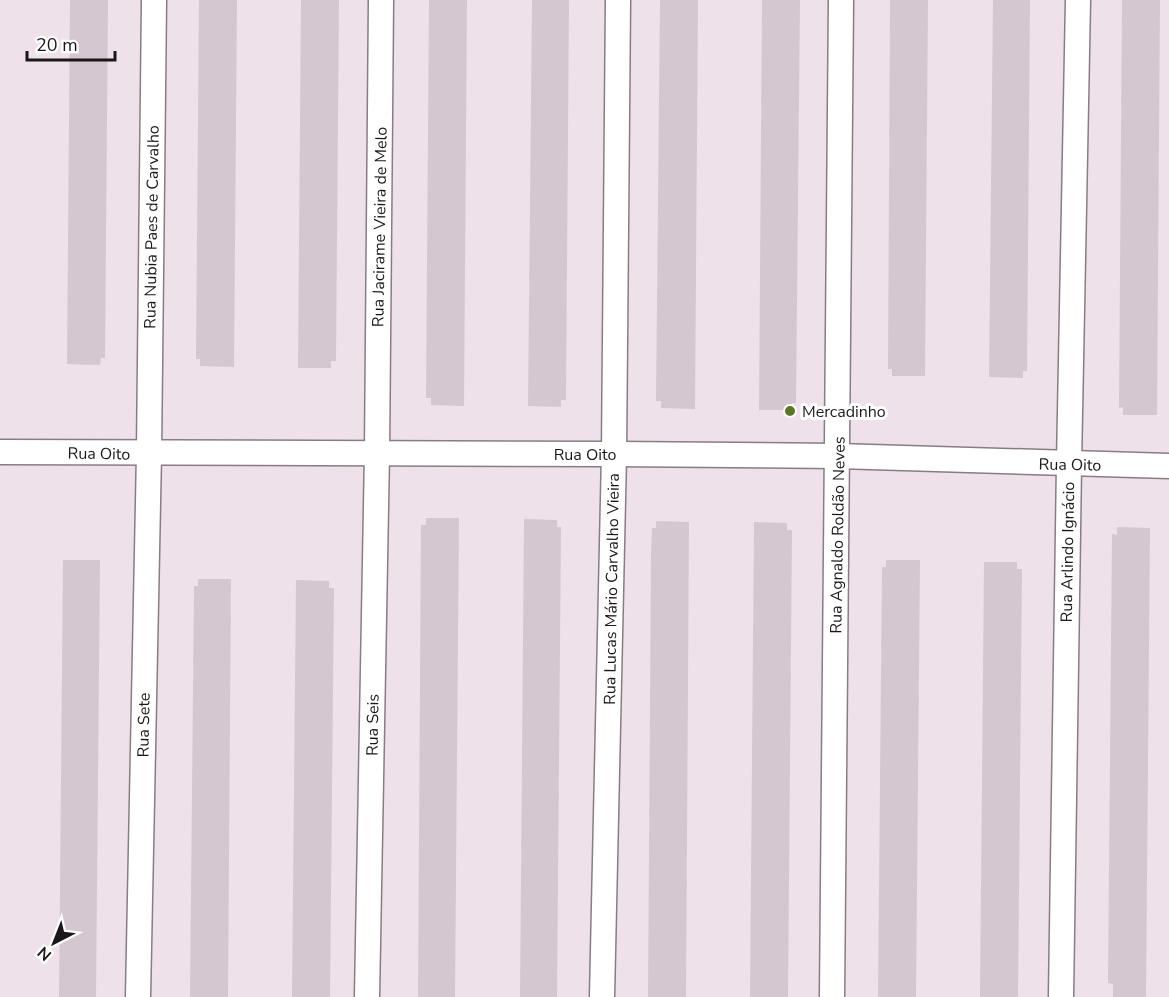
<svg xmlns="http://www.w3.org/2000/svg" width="1169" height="997" font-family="'Nunito Sans',sans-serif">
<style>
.building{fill:#d4c7cf}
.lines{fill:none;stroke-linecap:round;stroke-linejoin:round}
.street-casing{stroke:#887d84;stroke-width:27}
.street{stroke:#fff;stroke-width:24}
.poi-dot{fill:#5d7527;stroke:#fff;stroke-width:2}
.labels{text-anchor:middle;stroke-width:6;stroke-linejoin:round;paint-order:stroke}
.street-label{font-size:16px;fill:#1b1719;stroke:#fff}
.poi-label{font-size:16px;fill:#1b1719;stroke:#fff;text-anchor:start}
</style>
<rect width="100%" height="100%" fill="#eee1e9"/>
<g class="building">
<path d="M70,0H108L105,358H101L100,365L67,364Z"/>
<path d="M199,0H237L234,367L200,366V359H196Z"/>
<path d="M301,0H339L336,361H331V368H298Z"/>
<path d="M429,0H467L464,406L431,405V398H426Z"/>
<path d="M532,0H569L566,400H561V407L528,406Z"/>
<path d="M660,0H698L695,409L661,408V401H656Z"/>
<path d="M762,0H800L796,403H792V410H759Z"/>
<path d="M890,0H928L925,376H892V369H888Z"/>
<path d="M993,0H1030L1027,371H1023V378L989,377Z"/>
<path d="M1122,0H1160L1157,415H1123V407L1119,408Z"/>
<path d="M426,518H459L455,997H418L421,525H426Z"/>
<path d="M524,519L557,520V527H561L557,997H520Z"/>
<path d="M656,521L689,522L686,997H648L651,555L652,528H656Z"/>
<path d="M754,522L787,523V530H792L788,997H750Z"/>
<path d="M1117,527L1150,528L1146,997H1113V984L1108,983L1112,534L1117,535Z"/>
<path d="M63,560H100L96,997H59Z"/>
<path d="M886,560H920L916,997H878L882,567H886Z"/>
<path d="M984,562H1017V569H1022L1018,997H980Z"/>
<path d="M198,579H231L228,997H190L194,586H198Z"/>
<path d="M296,580L329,581V588H334L330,997H292Z"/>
</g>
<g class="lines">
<defs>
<g id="street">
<path d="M0,452L614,454L838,456L1169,466"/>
<path d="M138,997L149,453L154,0"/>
<path d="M367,997L377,453L381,0"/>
<path d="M602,997L614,454L618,0"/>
<path d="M832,997L841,0"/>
<path d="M1061,997L1069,464L1078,0"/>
</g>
</defs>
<use href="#street" class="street-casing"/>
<use href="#street" class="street"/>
</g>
<circle class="poi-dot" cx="790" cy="411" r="6"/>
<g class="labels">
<g class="street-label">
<text transform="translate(151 227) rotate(-89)" y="6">Rua Nubia Paes de Carvalho</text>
<text transform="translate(379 227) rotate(-89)" y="6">Rua Jacirame Vieira de Melo</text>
<text transform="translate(99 453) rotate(1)" y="6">Rua Oito</text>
<text x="585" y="460">Rua Oito</text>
<text transform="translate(1070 464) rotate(1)" y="6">Rua Oito</text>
<text transform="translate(837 535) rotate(-89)" y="6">Rua Agnaldo Roldão Neves</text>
<text transform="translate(1067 552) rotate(-89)" y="6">Rua Arlindo Ignácio</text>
<text transform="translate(611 589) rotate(-89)" y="6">Rua Lucas Mário Carvalho Vieira</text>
<text transform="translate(143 725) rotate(-89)" y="6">Rua Sete</text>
<text transform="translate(372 725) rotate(-89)" y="6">Rua Seis</text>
</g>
<g class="poi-label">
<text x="802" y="417">Mercadinho</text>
</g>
</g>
<g transform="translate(54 943) rotate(222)" stroke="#ffffff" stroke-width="4.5" paint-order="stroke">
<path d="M0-4.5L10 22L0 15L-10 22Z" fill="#1b1719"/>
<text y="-9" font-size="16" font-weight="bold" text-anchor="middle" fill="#1b1719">N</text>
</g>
<path d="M27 51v9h88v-9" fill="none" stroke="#1b1719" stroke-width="3"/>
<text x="36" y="51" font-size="18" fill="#1b1719" stroke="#ffffff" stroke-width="4.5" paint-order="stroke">20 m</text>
</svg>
